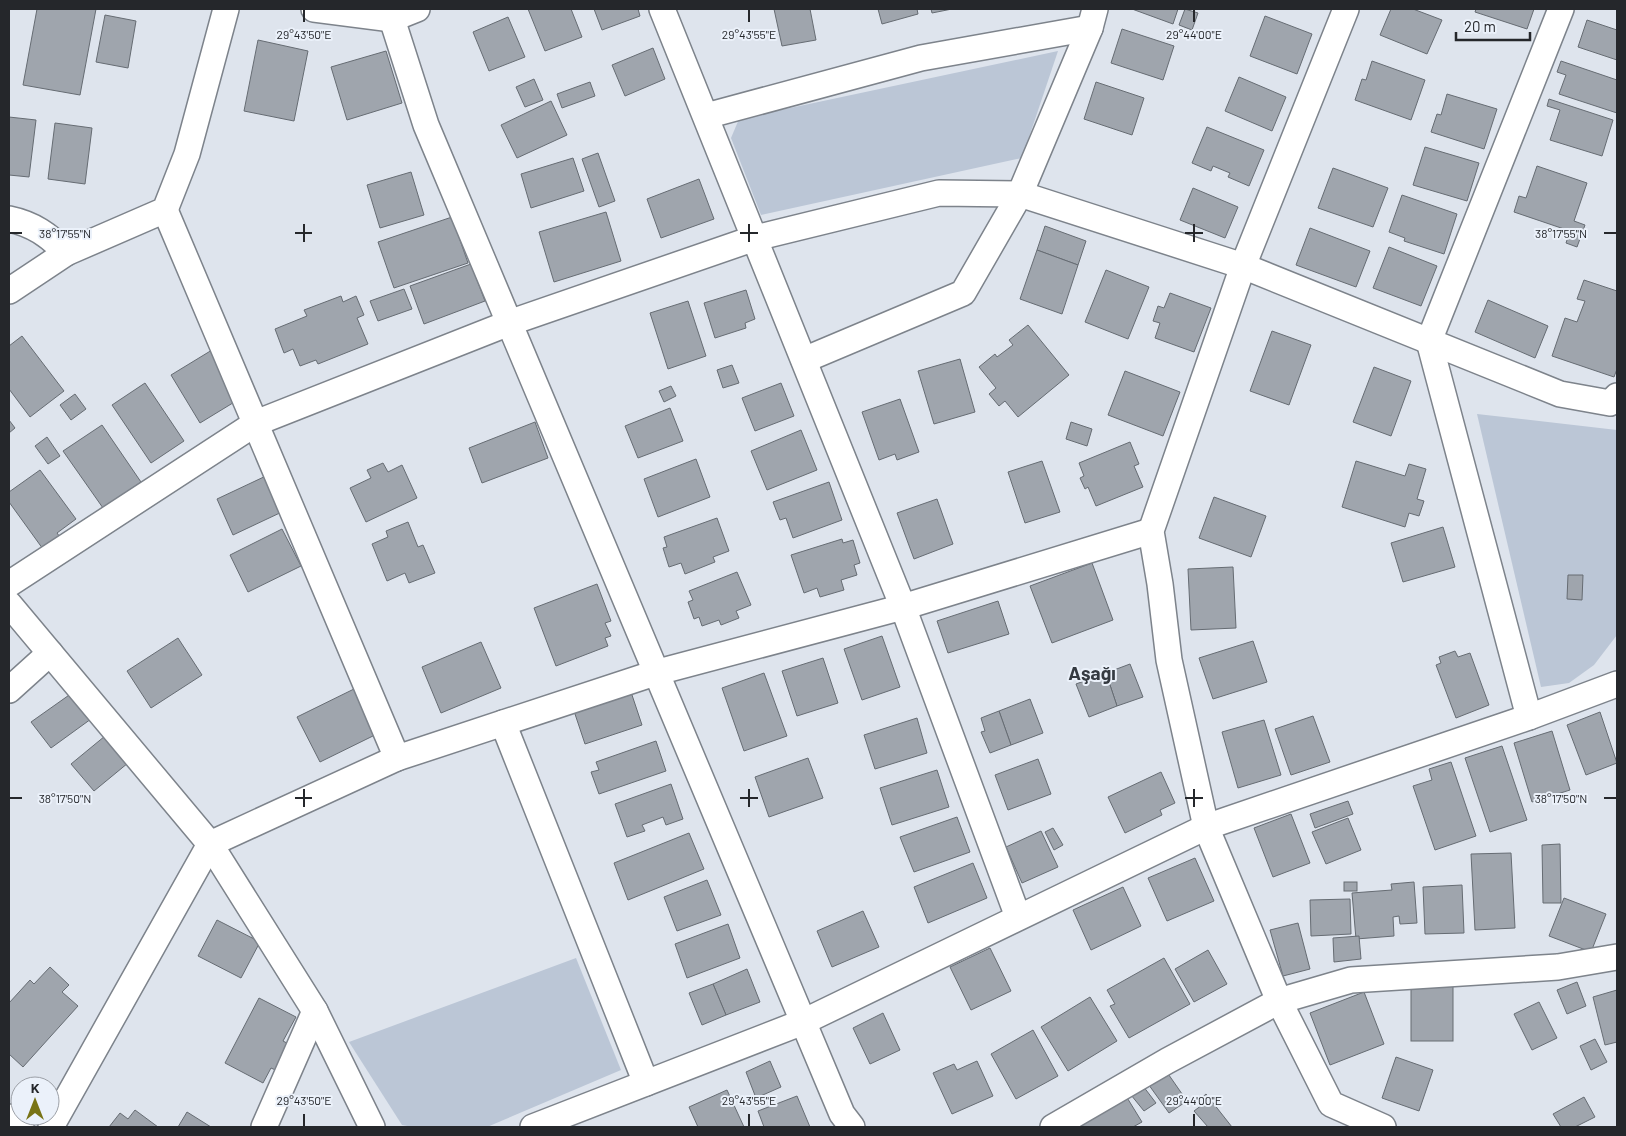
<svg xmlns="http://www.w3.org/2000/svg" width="1626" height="1136" font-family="Barlow,sans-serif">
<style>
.green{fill:#bbc6d6}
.building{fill:#9fa5ad;stroke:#666c73}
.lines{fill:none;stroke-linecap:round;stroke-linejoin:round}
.minor-casing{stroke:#7d838b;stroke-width:28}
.minor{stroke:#fff;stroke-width:25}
.ticks{fill:none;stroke:#25272b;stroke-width:2}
.labels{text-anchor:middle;stroke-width:4;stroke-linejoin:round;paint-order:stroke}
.district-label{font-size:19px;font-weight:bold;fill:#353a41;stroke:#ebf1fa}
.ticks-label{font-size:12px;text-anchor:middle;fill:#25272b;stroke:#ebf1fa;stroke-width:4;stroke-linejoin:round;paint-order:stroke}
</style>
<rect width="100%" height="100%" fill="#dee4ed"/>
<g class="green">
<path d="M1058,51L1022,158L761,215L731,138L739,119Z"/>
<path d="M1477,414L1617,430V635L1594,665L1569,683L1541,687Z"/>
<path d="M576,958L621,1070L487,1127H413L402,1125L349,1042Z"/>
</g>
<g class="building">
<path d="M37,9H96L80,95L23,85Z"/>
<path d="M528,9H571L582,37L545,51Z"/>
<path d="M594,9H638L640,16L602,30Z"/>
<path d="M774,9H810L816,40L782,46Z"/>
<path d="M878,9H917L918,14L882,24Z"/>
<path d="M931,9H952L932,13Z"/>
<path d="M1132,9H1178L1173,24Z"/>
<path d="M1185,9L1198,13L1192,30L1179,25Z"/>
<path d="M1391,9H1413L1442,20L1427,54L1380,35Z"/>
<path d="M1476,9H1534L1527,29L1475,12Z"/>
<path d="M105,15L136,21L128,68L96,62Z"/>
<path d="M1265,16L1312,34L1297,74L1250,56Z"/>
<path d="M508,17L525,57L489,71L473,32Z"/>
<path d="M1587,20L1617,30V60L1578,47Z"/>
<path d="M1122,29L1174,46L1163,80L1111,63Z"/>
<path d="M258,40L308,51L294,121L244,111Z"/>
<path d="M653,48L665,79L625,96L612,65Z"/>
<path d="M386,51L402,103L347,120L331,67Z"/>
<path d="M1372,61L1425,80L1411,120L1355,100L1362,79L1366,80Z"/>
<path d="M1561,61L1617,80V113L1559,94L1566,75L1557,72Z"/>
<path d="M1239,77L1286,97L1272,131L1225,111Z"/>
<path d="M534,79L543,100L525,107L516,87Z"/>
<path d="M590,82L595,96L562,108L557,94Z"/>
<path d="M1096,82L1144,98L1132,135L1084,119Z"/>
<path d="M1447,94L1497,109L1484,149L1431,132L1437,114L1441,115Z"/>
<path d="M1549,99L1613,120L1602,156L1550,140L1560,110L1547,106Z"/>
<path d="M551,101L567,135L517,158L501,125Z"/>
<path d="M9,117L36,120L29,177L9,175Z"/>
<path d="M55,123L92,128L85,184L48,179Z"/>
<path d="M1207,127L1264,150L1249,186L1228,177L1230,173L1213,166L1211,171L1192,163Z"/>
<path d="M1425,147L1479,163L1467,201L1413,185Z"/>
<path d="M598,153L615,201L599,207L582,159Z"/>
<path d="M573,158L584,191L531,208L521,174Z"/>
<path d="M1537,166L1587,183L1574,221L1585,225L1577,247L1566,243L1570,231L1514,212L1519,196L1526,198Z"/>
<path d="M1333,168L1388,188L1373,227L1318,208Z"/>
<path d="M411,172L424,215L380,228L367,185Z"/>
<path d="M699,179L714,219L661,238L647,199Z"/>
<path d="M1193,188L1238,207L1225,238L1180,220Z"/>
<path d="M1402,195L1457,214L1444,254L1404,241L1405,238L1389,232Z"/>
<path d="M606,212L621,261L554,282L539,232Z"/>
<path d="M452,217L468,263L394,288L378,242Z"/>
<path d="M1045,226L1086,241L1078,265L1037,250Z"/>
<path d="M1310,228L1370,251L1356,287L1296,265Z"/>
<path d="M1389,247L1437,266L1421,306L1373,288Z"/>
<path d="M1037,250L1078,265L1062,314L1020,299Z"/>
<path d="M471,264L485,301L424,324L410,286Z"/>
<path d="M1106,270L1149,287L1128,339L1085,322Z"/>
<path d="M1584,280L1617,291V369L1614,377L1552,356L1565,318L1577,322L1585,301L1577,299Z"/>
<path d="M404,289L412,309L378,321L370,301Z"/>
<path d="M746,290L755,319L745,323L746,328L715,338L704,303Z"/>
<path d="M1170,293L1211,308L1194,352L1155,338L1160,323L1153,321L1158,306L1164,308Z"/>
<path d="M341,296L343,302L356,296L364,315L357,318L368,344L318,364L316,360L300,366L293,349L284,353L275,329L307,316L304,310Z"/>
<path d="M1488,300L1548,326L1535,358L1475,332Z"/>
<path d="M688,301L706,356L668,369L650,313Z"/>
<path d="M1028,325L1069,375L1018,417L1005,401L999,406L989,394L996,388L979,367L995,354L997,357L1013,345L1009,340Z"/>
<path d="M1272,331L1311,345L1289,405L1250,391Z"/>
<path d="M22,336L64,391L30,417L9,389V346Z"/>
<path d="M212,350L241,398L200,423L171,375Z"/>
<path d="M960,359L975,412L934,424L918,371Z"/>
<path d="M732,365L739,383L723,388L717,370Z"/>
<path d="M1374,367L1411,381L1391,436L1353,422Z"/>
<path d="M1125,371L1180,392L1163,436L1108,415Z"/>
<path d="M145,383L184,441L151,463L112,405Z"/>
<path d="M781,383L794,416L755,431L742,398Z"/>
<path d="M671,386L676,396L664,402L659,391Z"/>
<path d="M75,394L86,409L71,420L60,405Z"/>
<path d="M900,399L919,452L897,460L895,454L879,460L862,412Z"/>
<path d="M670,408L683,441L638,458L625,426Z"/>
<path d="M9,420L15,428L9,433Z"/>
<path d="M535,422L548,458L482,483L469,448Z"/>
<path d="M1071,422L1092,429L1087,446L1066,439Z"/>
<path d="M102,425L141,482L103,508L63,451Z"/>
<path d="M801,430L817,470L767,490L751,451Z"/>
<path d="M47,437L60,456L48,464L35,446Z"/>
<path d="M1130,442L1139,464L1134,466L1143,487L1096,506L1088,487L1085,489L1080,478L1084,476L1079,463Z"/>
<path d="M696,459L710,497L658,517L644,479Z"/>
<path d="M1042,461L1060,512L1025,523L1008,472Z"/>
<path d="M1356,461L1405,476L1409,464L1426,469L1417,499L1424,501L1419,516L1409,513L1405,527L1342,507Z"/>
<path d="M383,463L388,472L402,465L417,498L366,522L350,488L371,478L367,470Z"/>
<path d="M40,470L76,519L57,533L65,544L48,556L9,502V492Z"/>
<path d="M268,475L284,511L233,535L217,499Z"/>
<path d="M829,482L842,520L793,538L786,518L780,520L773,502Z"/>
<path d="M1214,497L1266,516L1251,557L1199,538Z"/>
<path d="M937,499L953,544L914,559L897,513Z"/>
<path d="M717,518L729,551L713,557L715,562L685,574L681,563L669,567L663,548L667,547L664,537Z"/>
<path d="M408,522L418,547L423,545L435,573L409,583L405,573L387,581L372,544L388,537L386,531Z"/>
<path d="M1443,527L1455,567L1403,582L1391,543Z"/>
<path d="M282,529L301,566L248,592L230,555Z"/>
<path d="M842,539L843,543L853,540L860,563L854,565L857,575L841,580L844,590L820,597L817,588L804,593L791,555Z"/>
<path d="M1092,563L1113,620L1052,643L1030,586Z"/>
<path d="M1233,567L1236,628L1191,630L1188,569Z"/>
<path d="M737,572L751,605L736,611L739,618L721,625L719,620L702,626L699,617L694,619L688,602L693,600L689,591Z"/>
<path d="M1568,575H1583L1582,600L1567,599Z"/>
<path d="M597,584L611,621L605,623L611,636L605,638L608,646L556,666L534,608Z"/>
<path d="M998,601L1009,634L948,653L937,621Z"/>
<path d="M882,636L900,687L862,700L844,649Z"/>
<path d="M178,638L202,675L151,708L127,671Z"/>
<path d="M1253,641L1267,682L1213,699L1199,658Z"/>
<path d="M481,642L501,688L441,713L422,667Z"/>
<path d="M1455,651L1458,657L1470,653L1489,705L1456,718L1436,665L1441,663L1439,657Z"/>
<path d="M823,658L838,703L797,716L782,671Z"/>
<path d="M1130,664L1143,697L1117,706L1106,673Z"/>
<path d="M764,673L787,736L744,751L722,688Z"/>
<path d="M1106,673L1117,706L1089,717L1076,684Z"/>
<path d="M356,688L379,733L320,762L297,717Z"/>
<path d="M631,692L642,725L585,744L574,711Z"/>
<path d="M72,693L91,719L51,748L31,722Z"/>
<path d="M1030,699L1043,733L1011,745L999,711Z"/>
<path d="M999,711L1011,745L990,753L981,732L985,731L981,718Z"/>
<path d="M1600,712L1617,763L1586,775L1567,725Z"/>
<path d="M1313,716L1330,762L1291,775L1275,729Z"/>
<path d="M917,718L927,753L875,769L864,735Z"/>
<path d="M1264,720L1281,775L1238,788L1222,732Z"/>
<path d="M1552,731L1570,790L1532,802L1514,743Z"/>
<path d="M105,736L128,763L94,791L71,764Z"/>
<path d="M656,741L666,771L599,794L591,772L599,770L596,762Z"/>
<path d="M1502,746L1527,820L1490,832L1465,758Z"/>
<path d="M808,758L823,798L769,817L755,777Z"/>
<path d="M1038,759L1051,794L1008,810L995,775Z"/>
<path d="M1451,762L1476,836L1435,850L1413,786L1432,780L1429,769Z"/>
<path d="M937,770L949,807L892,825L880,788Z"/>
<path d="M1161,772L1175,803L1160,810L1162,815L1125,833L1108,797Z"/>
<path d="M671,784L683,819L666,825L663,817L642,825L645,831L627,837L615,804Z"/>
<path d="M1348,801L1353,814L1315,828L1310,814Z"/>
<path d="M1291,814L1310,863L1273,877L1254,828Z"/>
<path d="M957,817L970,852L914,872L900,837Z"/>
<path d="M1348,818L1361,850L1326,864L1312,832Z"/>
<path d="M1053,828L1063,845L1054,850L1045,832Z"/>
<path d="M1041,831L1058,867L1022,883L1006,847Z"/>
<path d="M689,833L704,869L628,900L614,863Z"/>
<path d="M1560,844L1561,903H1543L1542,845Z"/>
<path d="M1511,853L1515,928L1475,930L1471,854Z"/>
<path d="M1195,858L1214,901L1167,921L1148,878Z"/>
<path d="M973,863L987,898L928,923L914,887Z"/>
<path d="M707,880L721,915L677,931L664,897Z"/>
<rect x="1344" y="882" width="13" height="9"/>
<path d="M1414,882L1417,923L1400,924L1399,916L1393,917L1394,936L1356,939L1352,893L1392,890L1391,884Z"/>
<path d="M1462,885L1464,933L1425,934L1423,887Z"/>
<path d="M1123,887L1141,926L1091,950L1073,910Z"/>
<path d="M1564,898L1606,914L1591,952L1549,936Z"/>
<path d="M1350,899L1351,934L1311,936L1310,900Z"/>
<path d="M863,911L879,947L832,967L817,931Z"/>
<path d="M217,920L260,942L241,978L198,956Z"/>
<path d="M1298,923L1310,969L1283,976L1270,930Z"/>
<path d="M728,924L740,958L687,978L675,944Z"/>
<path d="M1359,936L1361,959L1334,962L1333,938Z"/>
<path d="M990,948L1011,991L971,1010L950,967Z"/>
<path d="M1208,950L1227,984L1194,1002L1175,969Z"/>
<path d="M1164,958L1190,1004L1129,1038L1110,1006L1115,1004L1107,990Z"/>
<path d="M50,967L69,985L62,992L78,1006L23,1067L9,1054V1003L30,980L34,984Z"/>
<path d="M747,969L760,1002L726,1015L713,984Z"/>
<path d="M1577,982L1586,1006L1567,1014L1557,990Z"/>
<path d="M713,984L726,1015L702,1025L689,993Z"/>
<rect x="1411" y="986" width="42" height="55"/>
<path d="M1617,990V1042L1605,1045L1593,997Z"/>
<path d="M1364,992L1384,1044L1330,1065L1310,1013Z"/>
<path d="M1090,997L1117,1041L1068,1071L1041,1027Z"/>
<path d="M259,998L296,1017L283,1041L296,1048L282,1073L271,1068L263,1083L225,1063Z"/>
<path d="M1539,1002L1557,1038L1532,1050L1514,1014Z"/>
<path d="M883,1013L900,1050L870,1064L853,1028Z"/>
<path d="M1033,1030L1058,1076L1016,1099L991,1054Z"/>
<path d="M1595,1039L1607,1062L1591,1070L1580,1046Z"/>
<path d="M1396,1057L1433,1070L1419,1111L1382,1098Z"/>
<path d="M770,1061L781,1087L756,1098L746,1072Z"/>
<path d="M977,1061L993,1096L952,1114L933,1073L954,1064L957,1070Z"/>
<path d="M1164,1068L1187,1101L1169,1113L1146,1081Z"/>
<path d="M1143,1086L1156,1103L1144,1111L1131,1095Z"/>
<path d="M727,1090L744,1127H698L689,1107Z"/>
<path d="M1206,1094L1232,1127H1208L1194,1111L1202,1105L1199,1100Z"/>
<path d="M797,1096L810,1127H764L758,1111Z"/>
<path d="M1126,1096L1142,1122L1133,1127H1073Z"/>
<path d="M1584,1097L1595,1117L1575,1127H1561L1553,1114Z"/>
<path d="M135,1110L158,1127H109L120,1113L128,1119Z"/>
<path d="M187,1112L211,1127H178Z"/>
</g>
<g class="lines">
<defs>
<g id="minor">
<path d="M314,9L392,19L417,9"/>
<path d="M391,9L392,19L426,125L842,1114L852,1127"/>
<path d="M662,9L903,607L1018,917"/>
<path d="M1346,9L1243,266L1151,531L1160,584L1169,660L1206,827L1279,1001L1331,1104L1383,1127"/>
<path d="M706,116L921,58L1090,28"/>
<path d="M165,210L397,758"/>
<path d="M9,219C33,224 49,235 66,253"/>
<path d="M9,291L66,253L165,210L187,154L226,9"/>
<path d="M804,360L963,293L1020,194L1090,28L1095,9"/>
<path d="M9,584L256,423L509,323L755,238L939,193L1020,194L1243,266L1560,394L1610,403L1617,396"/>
<path d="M9,604L210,844L315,1011L372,1127"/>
<path d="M9,690L50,653"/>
<path d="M1529,717L1429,341L1561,9"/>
<path d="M503,723L646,1083"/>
<path d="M9,1117L21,1127"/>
<path d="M51,1127L210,844L397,758L658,672L903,607L1151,531"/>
<path d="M264,1127L315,1011"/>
<path d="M533,1127L803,1022L1206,827L1529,717L1617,684"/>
<path d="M1053,1127L1167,1061L1279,1001L1351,980L1558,967L1617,957"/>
</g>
</defs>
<use href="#minor" class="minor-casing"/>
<use href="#minor" class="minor"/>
</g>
<path class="ticks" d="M304,10V22M749,10V22M1194,10V22M304,224V242M749,224V242M1194,224V242M10,233H22M295,233H312M740,233H758M1185,233H1203M1604,233H1616M304,789V807M749,789V807M1194,789V807M10,798H22M295,798H312M740,798H758M1185,798H1203M1604,798H1616M304,1114V1126M749,1114V1126M1194,1114V1126"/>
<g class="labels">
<g class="district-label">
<text x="1092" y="680">Aşağı</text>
</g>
</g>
<g class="ticks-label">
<text x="304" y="39">29°43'50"E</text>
<text x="749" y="39">29°43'55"E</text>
<text x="1194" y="39">29°44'00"E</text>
<text x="65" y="238">38°17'55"N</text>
<text x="1561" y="238">38°17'55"N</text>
<text x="65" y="803">38°17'50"N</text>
<text x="1561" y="803">38°17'50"N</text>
<text x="304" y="1105">29°43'50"E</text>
<text x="749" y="1105">29°43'55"E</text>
<text x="1194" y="1105">29°44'00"E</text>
</g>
<rect width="1626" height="1136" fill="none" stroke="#25272b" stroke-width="20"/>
<g transform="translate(35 1101)"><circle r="24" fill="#ebf1fa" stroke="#9ca0a7"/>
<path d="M0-4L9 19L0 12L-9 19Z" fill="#787315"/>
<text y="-8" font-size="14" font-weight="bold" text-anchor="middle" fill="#25272b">K</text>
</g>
<path d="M1456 32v8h74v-8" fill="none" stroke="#25272b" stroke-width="2.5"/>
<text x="1464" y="32" font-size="15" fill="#25272b" stroke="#ebf1fa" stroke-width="4" paint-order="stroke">20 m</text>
</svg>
